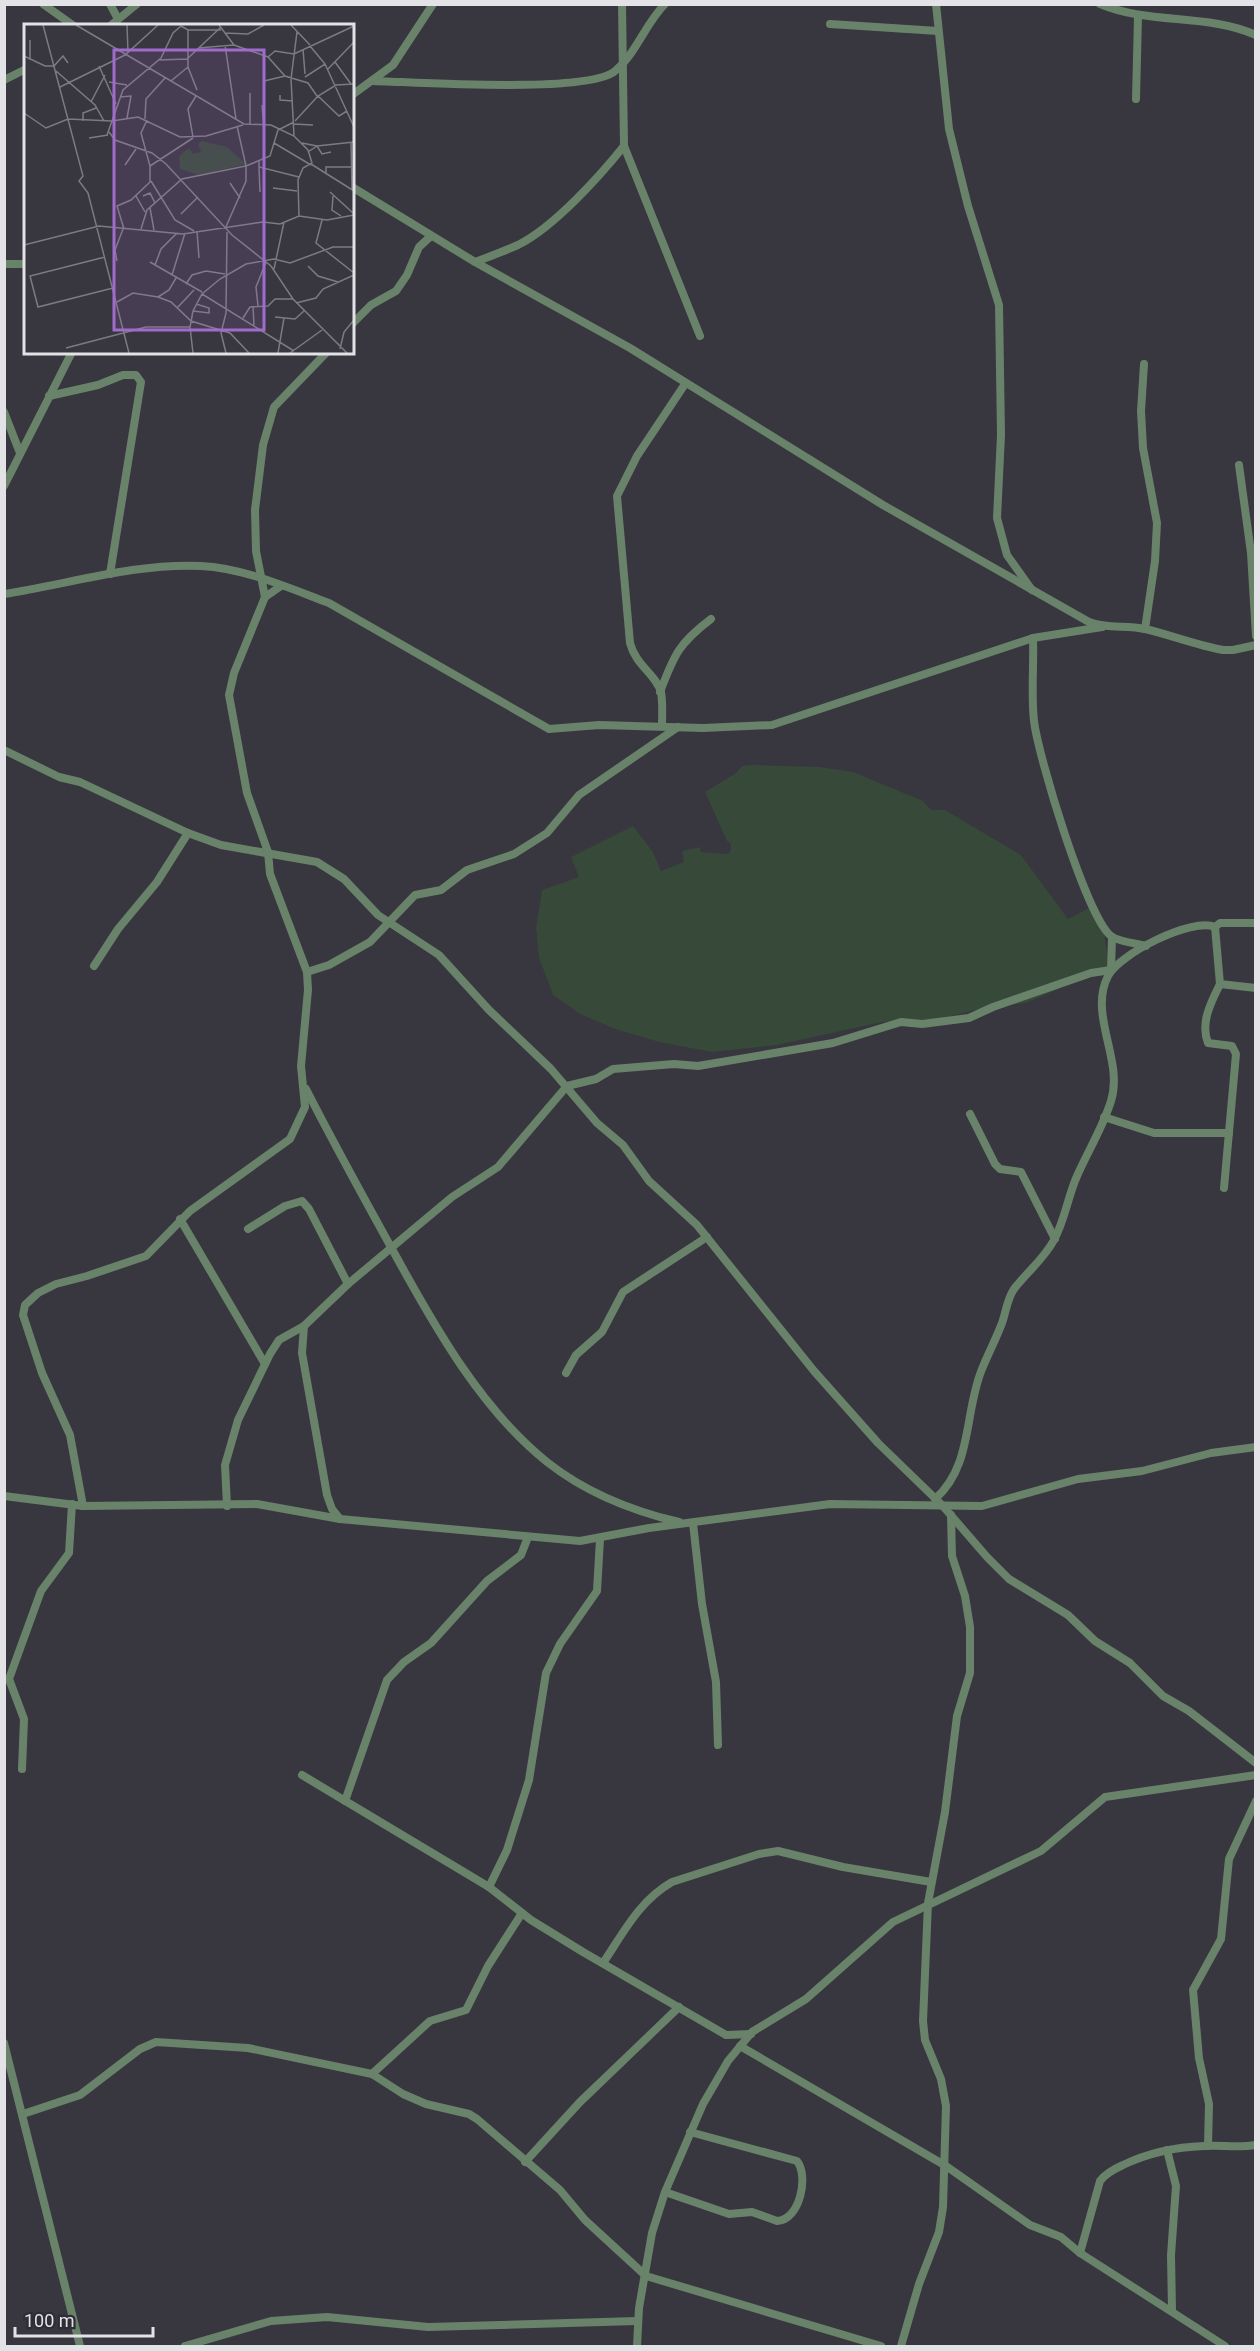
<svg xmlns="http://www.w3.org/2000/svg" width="1260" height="2351" font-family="Roboto,sans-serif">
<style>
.green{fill:#374938}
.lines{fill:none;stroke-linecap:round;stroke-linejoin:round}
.street{stroke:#68836a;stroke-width:8}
.inset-road{fill:none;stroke:#7c7b82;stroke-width:1.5}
.view{fill:#9f6ccd;fill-opacity:0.15;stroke:#9f6ccd;stroke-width:3}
.inset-edge{fill:none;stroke:#e3e2e7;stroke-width:3}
</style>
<rect width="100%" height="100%" fill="#38363e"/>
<path class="green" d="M753,765L820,767L853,772L923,801L931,810H945L1021,855L1068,919L1089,908L1104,933L1109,967L1026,1003L984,1008L938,1019L882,1022L777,1045L712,1052L659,1042L615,1029L580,1014L553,995L539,958L536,928L542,890L579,877L571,857L633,826L653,852L661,871L684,862L682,851L700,847L701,852L728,854L731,850V844L727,841L705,792L736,773L742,766Z"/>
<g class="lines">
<g class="street">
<path d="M43,4L74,26"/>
<path d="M110,4L118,19"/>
<path d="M622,4L624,146L700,336"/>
<path d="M936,4L949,129L968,206L999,305L1001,435L997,518L1007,555L1032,590"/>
<path d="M1100,4C1150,25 1206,13 1256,35"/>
<path d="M830,24L938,31"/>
<path d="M110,26L137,4"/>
<path d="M4,80L26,69"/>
<path d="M372,81C415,82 588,94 615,71C636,54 645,24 665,4"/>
<path d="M352,95L393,65L433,4"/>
<path d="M1136,99L1138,16"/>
<path d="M352,187L475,262L630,348L883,505L1089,622C1107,629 1126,625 1145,629C1171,635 1196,645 1223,650H1233L1256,645"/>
<path d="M475,262C489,257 504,251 518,245C554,227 599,177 624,146"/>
<path d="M4,264H26"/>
<path d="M352,324L371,305L396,291L407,275L419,247L431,236"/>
<path d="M1144,364L1141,411L1143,448L1157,523L1155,561L1145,629"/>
<path d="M49,396L98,385L123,375H136L141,382L110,574"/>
<path d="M4,412L20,453"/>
<path d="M1239,465L1251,553L1256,636"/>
<path d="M4,486L72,352"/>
<path d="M4,594C69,584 134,563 201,566C244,568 289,588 329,603L549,729L599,725L703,728L772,725L1033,638L1102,627"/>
<path d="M265,597L256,551L255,510L263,445L274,407L327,352"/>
<path d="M1033,638C1034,665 1031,694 1034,721C1038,755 1086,916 1111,936C1118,942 1136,943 1146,946"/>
<path d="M660,692C674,655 679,643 711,619"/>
<path d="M662,726C662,715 663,703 661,692C656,674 636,666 630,643L617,496L637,456L685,384"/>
<path d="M4,750L59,777L80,782L188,833L221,845L317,862L344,879L378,915L439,955L489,1010L551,1069L597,1123L623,1145L649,1181L697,1225L814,1371L878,1443L942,1505L987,1557L1009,1579L1068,1615L1095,1641L1130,1663L1163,1696L1189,1711L1256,1763"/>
<path d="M1215,927L1220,984L1256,988"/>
<path d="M1215,927L1220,923H1256"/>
<path d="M94,966L118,929L157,882L188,833"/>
<path d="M307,972L329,965L370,942L415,895L441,890L467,870L514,854L547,833L579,795L678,727"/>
<path d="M1220,984C1211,1002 1200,1023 1208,1043L1232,1046L1236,1054L1224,1188"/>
<path d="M306,1089C335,1146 366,1202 397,1258C436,1329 482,1410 547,1462C585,1492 632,1511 679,1522"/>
<path d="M970,1114L995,1164L1000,1169L1021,1172L1055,1239"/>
<path d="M1104,1117L1154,1133H1229"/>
<path d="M180,1219L265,1364"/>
<path d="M248,1229L285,1206L302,1201L309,1209L348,1284"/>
<path d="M304,1326L302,1353L327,1495L332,1509L340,1519"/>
<path d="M566,1373L576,1355L602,1332L623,1292L707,1237"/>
<path d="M4,1496L83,1506L257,1504L340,1519L580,1541L649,1528L830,1504L982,1506L1078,1479L1142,1471L1211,1453L1256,1447"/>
<path d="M935,1499C973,1466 964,1412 982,1369C988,1354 996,1339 1002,1323C1006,1312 1007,1299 1014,1289C1027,1272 1044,1259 1054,1240C1065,1220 1068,1196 1077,1176C1088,1151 1103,1127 1111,1101C1124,1060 1088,1015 1108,976C1119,954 1192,917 1215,927"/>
<path d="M83,1506L70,1435L42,1373L23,1315L25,1305L38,1293L56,1284L87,1276L146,1256L190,1211L290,1139L305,1107L301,1066L308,990L307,972L270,874L268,852L247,793L229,695L234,673L265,597L281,586"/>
<path d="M227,1506L225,1465L238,1420L270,1354L279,1340L304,1326L348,1284L452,1197L498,1167L567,1086L596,1079L613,1069L674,1064L698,1066L833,1043L901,1022L922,1024L969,1018L993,1007L1091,973L1111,970L1112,937"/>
<path d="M693,1523L702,1604L716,1682L718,1745"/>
<path d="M22,1769L24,1719L9,1679L41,1591L69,1553L72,1504"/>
<path d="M302,1775L489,1887L531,1920L583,1952L726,2035L751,2034"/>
<path d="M345,1801L387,1680L404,1662L431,1643L487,1581L521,1555L528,1537"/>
<path d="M489,1887L507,1850L529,1780L546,1673L560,1644L597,1591L600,1539"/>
<path d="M603,1963C624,1932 639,1901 672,1882L759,1854L778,1851L843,1867L931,1882"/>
<path d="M4,2043L80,2346"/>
<path d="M740,2046L946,2166L1030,2225L1061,2237L1080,2253L1225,2346"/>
<path d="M372,2074L430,2021L466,2010L488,1966L522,1913"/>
<path d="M23,2114L80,2095L140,2049L156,2042L248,2048L372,2074L403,2094L426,2104L469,2114L477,2119L560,2190L585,2220L646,2276L881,2346"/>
<path d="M1208,2146L1209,2104L1199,2058L1193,1990L1221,1939L1229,1859L1256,1801"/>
<path d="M1167,2150L1176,2186L1171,2255L1172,2310"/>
<path d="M525,2162L580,2102L679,2007"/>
<path d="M665,2192L729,2214L752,2212L777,2221C800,2220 809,2176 797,2161L690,2132"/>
<path d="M1080,2253L1100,2181C1106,2173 1114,2169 1123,2165C1148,2153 1176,2147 1204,2146C1222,2145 1238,2148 1256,2145"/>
<path d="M185,2346L271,2321L327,2317L428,2327L637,2321"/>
<path d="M637,2346L639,2308L652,2233L665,2192L703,2104L728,2061L752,2032L806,1999L893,1922L1041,1851L1105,1797L1256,1775"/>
<path d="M901,2346L919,2284L939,2232L943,2207L946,2106L941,2079L925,2040L923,2021L928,1903L945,1812L957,1716L970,1673V1627L965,1596L952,1556L951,1515"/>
</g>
</g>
<g transform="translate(24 24)">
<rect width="330" height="330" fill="#38363e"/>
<path d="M178,117L203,123L222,140L175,151L156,145L155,132L165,124L169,130L177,128L174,120Z" fill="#374938"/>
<path class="inset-road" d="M19,1L59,152L55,157L64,169L105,329M52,1L220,100L247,101L270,112L284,126L288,139L279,144L274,156L275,192M103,1L104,28M195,1L210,21L244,33L261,52L284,59L293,72M267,1L286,21M157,2L164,6H197M164,6V43L173,66M201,9L224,10L240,1M201,21L212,95M286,22L301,40M174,24L210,21M279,25L281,50M0,32L21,42H30L39,32L44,39M244,33L251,27L270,30L330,2M6,36V16M134,36L163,35L197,3M311,38L327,60M75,42L92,80M304,45L330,18M32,47L71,81L80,97M281,53L301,40L330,103M147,57L164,43M240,57L261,52M85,58L103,61M36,63L101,31L134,1M226,69V101M256,71V76L269,77M294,72L315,92L323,87M96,73L107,72L103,94M67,78L81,51M238,81L240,103M0,89L22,104L44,95L88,97L114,93L156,113L182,112L219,101M121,95L122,75L141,54M59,97V89L72,84M271,97L294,72L312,61L330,60M270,100L289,101M85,108L91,116L128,129L142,140L208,211L247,242L269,275L323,329M83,111L99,66L137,34L149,9L157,2M270,112L267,55L273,8M169,113L164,85L172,72M65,114L84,111M327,118L328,165M250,119L287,141M278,119L293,122L330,118M284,128L293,122L298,130L307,128M235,136V143L275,153M287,140L330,167M101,141L112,125M126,142L169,114M235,143L236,168M302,150V143H327M127,157L151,196L170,207M206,159L216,174M249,164L273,167M306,168L329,189M112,172L121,188M119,172L126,169L131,179M309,172L308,186L317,192M126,184L130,206M157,190L174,173M298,196L292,219L330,249M100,205L93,182L107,176L126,158V142L117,109L123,96M117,205L123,186L158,155L222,142L213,102M201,205L222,157V142L246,132L254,106L270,98M173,207L175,234M0,221L75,202L159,210L239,198L256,200L275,192L303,196L330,191M81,233L6,252L14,283L89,264M93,237L91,226L99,205M126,238L178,268M131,241L137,225L153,209M284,242L294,252L314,258M250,245L260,198M148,251L161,209M162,260L168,251L182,247L201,250M178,270L270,327M134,273L145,266L152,254M93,278L109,269L134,273L147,278L167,297L206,309L225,329M272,279L292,274L299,265L330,251M229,282L230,301M234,282L232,263L242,238M153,284L170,266M169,287L185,289V284L172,280M251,293L271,295L280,287M219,294L226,283L244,282L251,275H269M42,324L122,303H166M316,325L320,308L330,296M169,329L166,303L169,287L178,270L196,255L222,240L250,235L266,239L309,223H330M202,329L197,309L202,289L203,208M254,329L260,294M266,329L298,306"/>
<path class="view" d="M90,26H240V306H90Z"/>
<rect width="330" height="330" class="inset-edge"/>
</g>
<rect width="1260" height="2351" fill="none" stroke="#e3e2e7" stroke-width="12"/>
<path d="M15 2327v9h138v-9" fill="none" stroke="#e3e2e7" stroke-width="3"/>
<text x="24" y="2327" font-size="18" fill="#e3e2e7" stroke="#2e2c34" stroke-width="4.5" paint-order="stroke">100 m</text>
</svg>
